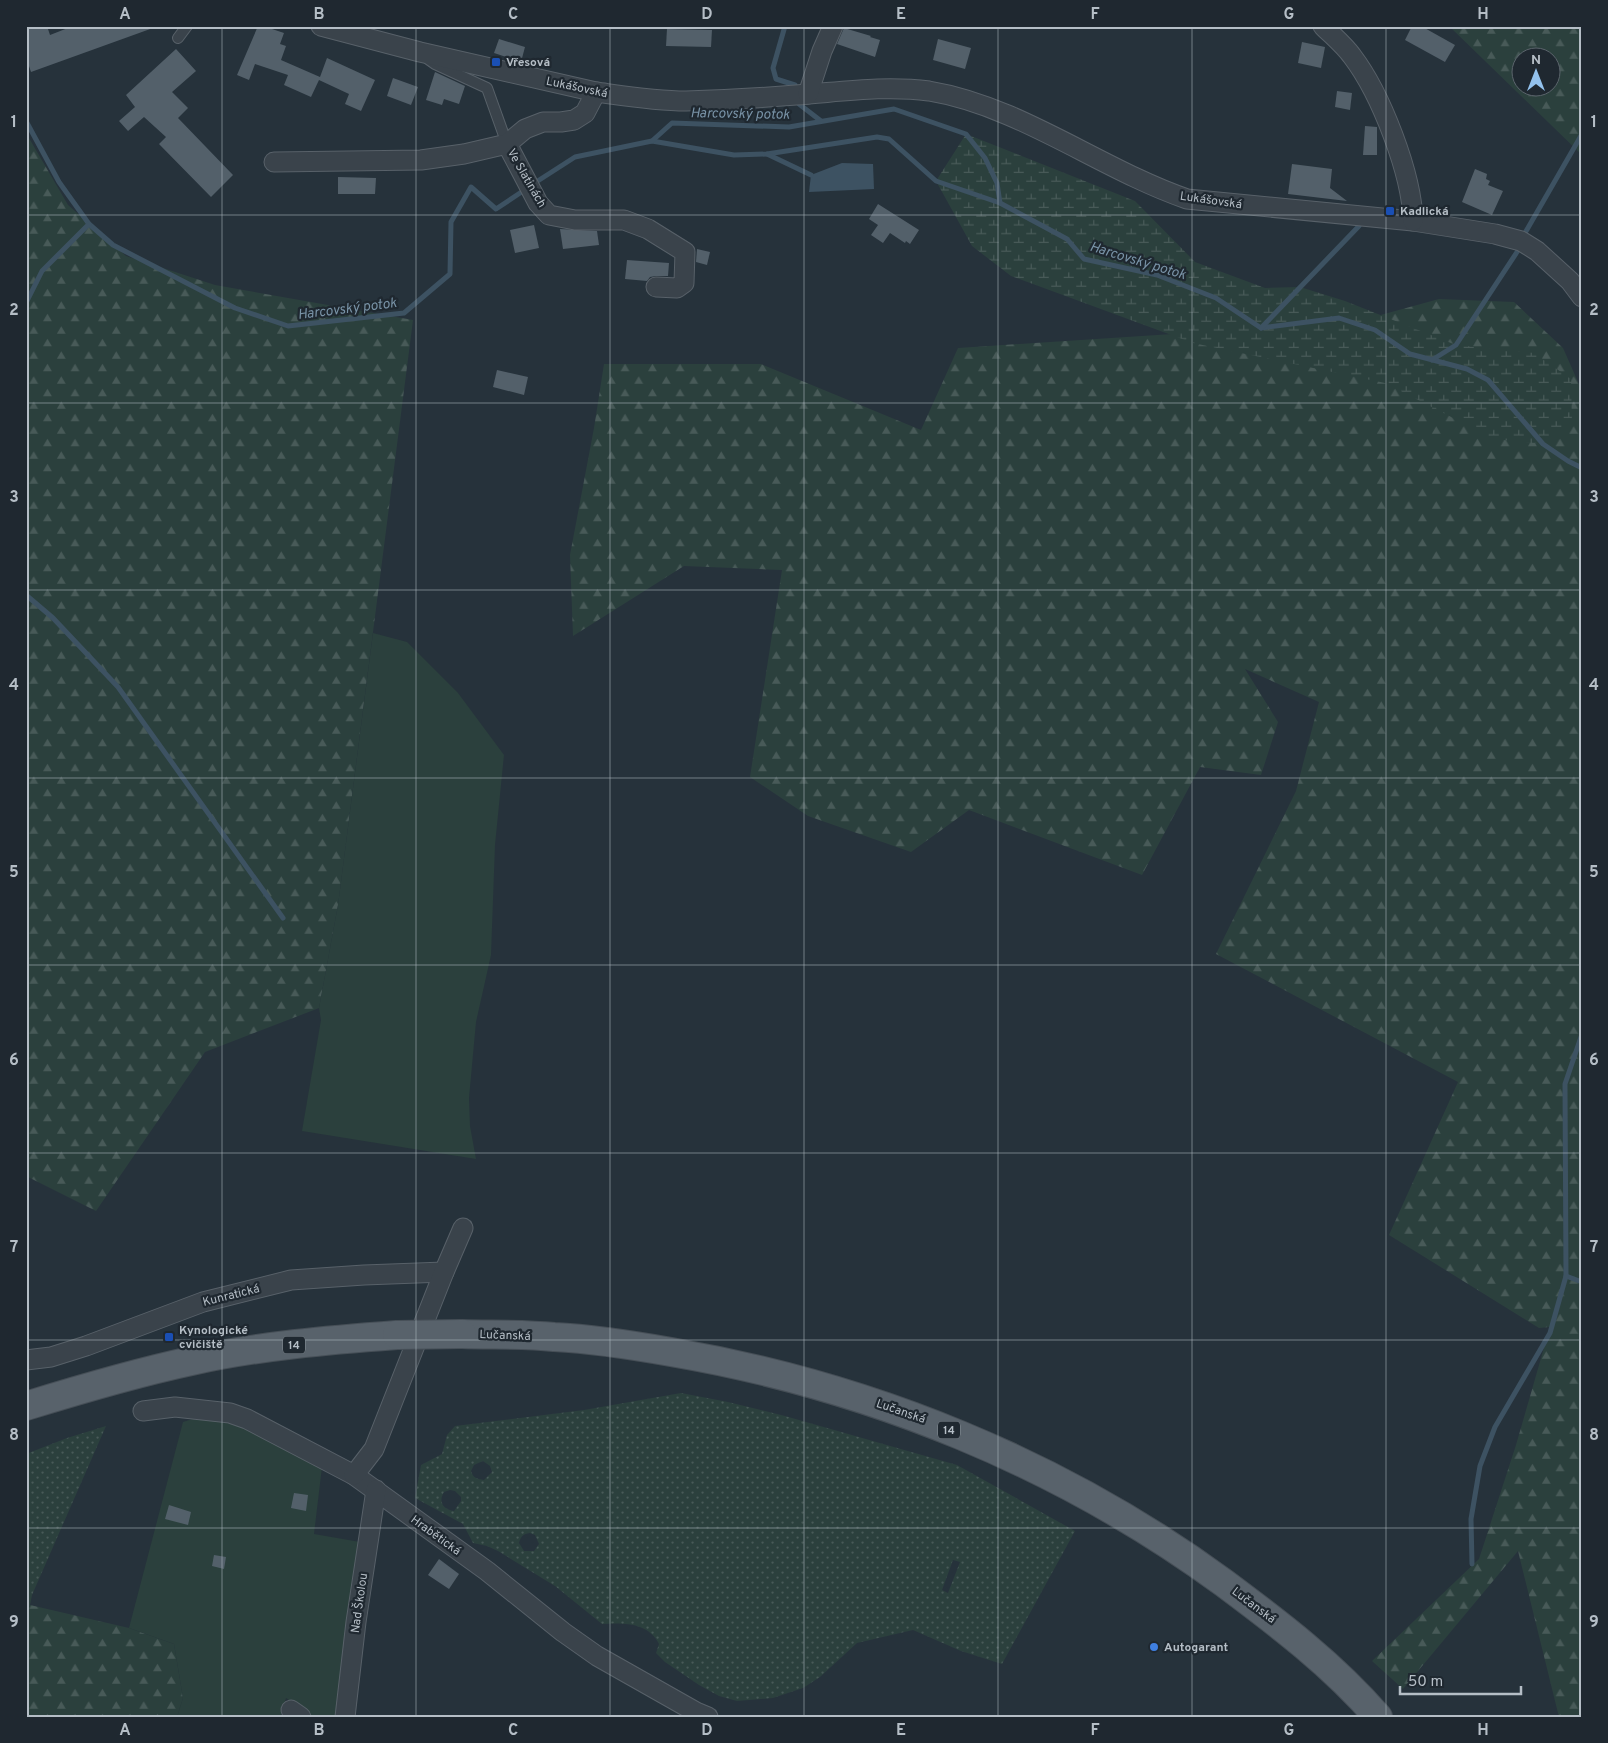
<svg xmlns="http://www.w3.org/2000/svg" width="1608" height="1743" font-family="Overpass,sans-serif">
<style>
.grass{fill:url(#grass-dots);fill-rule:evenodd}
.forest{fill:url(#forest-firs);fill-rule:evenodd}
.wetland{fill:url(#wetland-marsh)}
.garden{fill:#2b403d}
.water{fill:#3d5262}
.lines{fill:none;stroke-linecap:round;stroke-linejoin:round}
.stream{stroke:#3d5262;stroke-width:5}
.building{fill:#53606a}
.service-casing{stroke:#586169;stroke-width:12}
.minor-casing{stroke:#586169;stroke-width:21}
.primary-casing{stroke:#464f57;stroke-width:30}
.service{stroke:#3a434b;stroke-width:10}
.minor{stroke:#3a434b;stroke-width:19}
.primary{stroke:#58626b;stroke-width:28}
.primary-bridge-casing{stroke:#464f57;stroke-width:30;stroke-linecap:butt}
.primary-bridge{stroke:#58626b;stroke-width:28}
.grid{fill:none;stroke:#b5bec6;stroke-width:1;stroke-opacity:0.55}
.transit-dot{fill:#1a4fb4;stroke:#1f2830;stroke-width:2}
.shop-dot{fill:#3f7fe0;stroke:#1f2830;stroke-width:2}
.labels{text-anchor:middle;stroke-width:4.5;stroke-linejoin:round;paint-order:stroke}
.shield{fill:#1f2830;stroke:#889199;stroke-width:1}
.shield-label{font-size:11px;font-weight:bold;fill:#b5bec6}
.poi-label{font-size:12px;font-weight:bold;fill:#b5bec6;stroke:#1f2830;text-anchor:start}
.street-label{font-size:12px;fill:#b5bec6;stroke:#1f2830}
.water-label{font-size:14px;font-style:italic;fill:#7993a7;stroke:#1f2830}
.neatline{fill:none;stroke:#b5bec6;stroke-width:2}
.grid-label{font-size:16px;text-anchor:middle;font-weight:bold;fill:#b5bec6}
</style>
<defs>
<pattern id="grass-dots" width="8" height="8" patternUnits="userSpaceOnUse" patternTransform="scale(1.25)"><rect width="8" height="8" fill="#2b403d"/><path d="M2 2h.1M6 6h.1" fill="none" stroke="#485a58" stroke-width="1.8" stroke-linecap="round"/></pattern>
<pattern id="forest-firs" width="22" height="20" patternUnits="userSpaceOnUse" patternTransform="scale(1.25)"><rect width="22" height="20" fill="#2b403d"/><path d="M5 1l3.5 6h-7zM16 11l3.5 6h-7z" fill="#485a58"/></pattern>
<pattern id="wetland-marsh" width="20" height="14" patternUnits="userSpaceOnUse" patternTransform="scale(1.25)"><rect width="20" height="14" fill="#2b403d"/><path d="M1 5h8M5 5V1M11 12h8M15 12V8" fill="none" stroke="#485a58"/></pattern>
</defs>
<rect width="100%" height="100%" fill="#26323b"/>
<g class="grass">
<path d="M681,1393L728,1402L785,1416L957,1465L1075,1531L1002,1664L961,1651L913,1630L857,1643L820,1677L803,1688L773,1698L737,1701L719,1696L699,1685L665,1662L656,1653L659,1644C648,1622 623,1623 602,1624L555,1586L498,1551L487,1546L473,1543L463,1524L415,1498L421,1465L442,1454L447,1435L455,1426L584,1410ZM483,1461L490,1466L492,1472L484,1480C477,1479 473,1478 471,1471L474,1465ZM450,1490L455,1491L461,1497V1501L454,1511C443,1509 438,1502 444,1492ZM530,1533L535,1535L539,1544L534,1551H524L519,1543C521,1536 523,1534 530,1533ZM953,1560L960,1562L948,1593L942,1590Z"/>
<path d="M106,1426L32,1595L30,1605L26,1613V1454L67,1438Z"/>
</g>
<g class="forest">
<path d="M1449,26H1582V155ZM1520,58H1550V88H1520Z"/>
<path d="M26,133L68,205L126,256L215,285L413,320L338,905L319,1008L205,1052L96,1211L26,1176Z"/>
<path d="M1439,299L1514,302L1563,348L1582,391V1717H1559L1518,1551L1403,1689L1372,1661L1479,1559L1516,1445L1550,1327L1539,1328L1389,1235L1458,1082L1216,954L1296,791L1319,702L1245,669L1278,722L1261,775L1200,767L1142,875L969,810L911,852L808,816L750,777L782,570L684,566L573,636L570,555L594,428L604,364H761L921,430L958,348L1355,322Z"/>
<path d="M30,1605L129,1628L174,1644L183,1698L177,1717H26V1613Z"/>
</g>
<path class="wetland" d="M966,134L1135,201L1195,262L1265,288L1300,287L1345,301L1456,345L1534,353L1571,379L1572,427L1543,444L1494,439L1385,383L1193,343L1011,276L972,246L936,181Z"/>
<g class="garden">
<path d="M373,633L407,642L458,693L504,755L495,845L491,955L476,1022L469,1098L470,1126L476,1159L302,1131L321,1020L319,1008L338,905Z"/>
<path d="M202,1416L242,1427L322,1467L314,1534L360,1542L338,1711L335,1717H313L286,1698L280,1717H177L183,1698L174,1644L129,1628L183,1422Z"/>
</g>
<path class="water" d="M842,163L873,164L874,189L809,192L811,175Z"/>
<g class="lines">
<g class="stream">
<path d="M785,26L773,68L776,79L795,85"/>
<path d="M799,104L821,121"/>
<path d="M26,121L59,182L89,224L113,245L235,308L288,326L404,313L450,274L451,222L471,187L496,209L526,189"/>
<path d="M652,141L734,155L767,154L877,137L889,139L936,181L1000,203"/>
<path d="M767,154L811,175"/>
<path d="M533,184L575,157L652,141L672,123L789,127L894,109L966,134L985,158L997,183L1000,203L1067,239L1084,259L1157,275L1216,298L1261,328L1339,318L1375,330L1410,354L1467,369L1488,380L1543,444L1568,461L1582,468"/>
<path d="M1525,233L1582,134"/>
<path d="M26,303L42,271L89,224"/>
<path d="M1261,328L1359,226"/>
<path d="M1432,360L1456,345L1517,252"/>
<path d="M26,595L53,618L118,687L283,918"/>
<path d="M1566,1276L1582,1282"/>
<path d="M1472,1564L1471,1519L1480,1466L1495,1427L1550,1333L1566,1276L1565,1084L1582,1034"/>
</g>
</g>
<g class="building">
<path d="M26,26H47L50,35L73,26H153V28L31,72L26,57Z"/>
<path d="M258,26H263L284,33L280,44L286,46L281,60L320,77L327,58L375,80L361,111L345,104L349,94L319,80L311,97L284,85L288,75L255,64L249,80L237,75Z"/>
<path d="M1412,26H1421L1455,45L1445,62L1405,40Z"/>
<path d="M844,28L871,36L870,37L880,40L875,57L837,44Z"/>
<path d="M667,29L712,30L711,47L666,46Z"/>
<path d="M499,39L525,47L521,62L494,53Z"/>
<path d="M938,39L971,48L965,69L933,60Z"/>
<path d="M1302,42L1325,47L1321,68L1298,63Z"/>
<path d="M176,49L196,71L172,92L188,108L178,118L233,175L211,197L159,144L166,137L144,117L128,131L119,121L135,107L126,95Z"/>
<path d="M435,72L465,86L459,104L444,99L442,105L426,100Z"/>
<path d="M393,78L418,87L411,105L387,96Z"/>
<path d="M1337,91L1352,93L1350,110L1335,107Z"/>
<path d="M1365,126L1377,127V155H1363Z"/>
<path d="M1292,164L1332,169L1330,188L1347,201L1288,194Z"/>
<path d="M1475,169L1487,174L1486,179L1490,181L1488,185L1503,191L1492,215L1462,202Z"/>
<path d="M338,177L376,178L375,194H338Z"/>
<path d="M878,204L919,230L910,244L906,241L905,243L890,233L883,243L871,235L878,225L869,219Z"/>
<path d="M534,225L539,248L515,253L510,230Z"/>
<path d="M560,229L597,231L599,245L563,249Z"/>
<path d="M697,249L710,252L707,265L696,262Z"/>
<path d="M627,260L669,263L668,276H656L650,277L647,281L625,279Z"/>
<path d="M497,370L528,377L524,395L493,387Z"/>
<path d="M294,1493L308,1495L306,1511L291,1508Z"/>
<path d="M169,1505L191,1512L188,1525L165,1519Z"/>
<path d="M214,1555L226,1557L224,1569L212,1566Z"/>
<path d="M439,1559L459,1574L449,1589L428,1575Z"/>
</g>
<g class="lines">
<defs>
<g id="service">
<path d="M178,38L187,26"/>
<path d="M428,59L435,64L487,88L507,144"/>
</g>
<g id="minor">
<path d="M321,26L420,52L596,92C625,96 656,101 686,101C723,100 760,98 796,95C840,92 884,85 929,91C1020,106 1100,169 1187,199L1413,221L1495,234L1521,241L1537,251L1570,281L1582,297"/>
<path d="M1323,26C1333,36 1344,45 1352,56C1381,94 1412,174 1413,221"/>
<path d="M808,94L822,51L833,26"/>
<path d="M507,144L538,203L549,215L575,220H624L648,229L685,252L684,283L677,288L656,287"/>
<path d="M274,162L421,160L464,154L507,144L525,129L543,122H561L574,120L585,113L596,92"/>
<path d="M26,1360L51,1357L86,1346L203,1302L291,1280L364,1275L444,1272"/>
<path d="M143,1411L175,1407L230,1413L247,1419L354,1475L487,1571L563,1632L597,1656L696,1712L708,1717"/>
<path d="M354,1475L374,1449L444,1272L463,1228"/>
<path d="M291,1710L301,1717"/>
<path d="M345,1717L356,1622L376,1490"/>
</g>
<g id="primary">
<path d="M462,1334C492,1335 523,1334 554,1337C593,1339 632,1345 671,1352C870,1386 1060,1463 1224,1583C1279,1624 1333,1665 1378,1717"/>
<path d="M26,1406C81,1389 135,1373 191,1361C259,1346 328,1340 397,1335"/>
</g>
</defs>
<use href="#service" class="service-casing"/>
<use href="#minor" class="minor-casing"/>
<use href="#primary" class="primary-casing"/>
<use href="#service" class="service"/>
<use href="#minor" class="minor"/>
<use href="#primary" class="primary"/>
<defs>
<path id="primary-bridge" d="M397,1335L462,1334"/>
</defs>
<use href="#primary-bridge" class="primary-bridge-casing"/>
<use href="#primary-bridge" class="primary-bridge"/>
</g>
<path class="grid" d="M222,26V1717M416,26V1717M610,26V1717M804,26V1717M998,26V1717M1192,26V1717M1386,26V1717M26,215H1582M26,403H1582M26,590H1582M26,778H1582M26,965H1582M26,1153H1582M26,1340H1582M26,1528H1582"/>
<g class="transit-dot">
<rect x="491" y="57" width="10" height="10" rx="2.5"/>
<rect x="1385" y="206" width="10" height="10" rx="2.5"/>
<rect x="164" y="1332" width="10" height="10" rx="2.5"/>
</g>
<circle class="shop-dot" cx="1154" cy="1647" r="5"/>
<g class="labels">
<g class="shield">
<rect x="283" y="1336.5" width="22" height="17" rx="4"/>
<rect x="938" y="1421.5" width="22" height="17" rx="4"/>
</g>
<g class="shield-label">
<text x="294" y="1349">14</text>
<text x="949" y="1434">14</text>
</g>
<g class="poi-label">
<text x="506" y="66">Vřesová</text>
<text x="1400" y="215">Kadlická</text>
<text x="179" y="1334">Kynologické<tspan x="179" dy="14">cvičiště</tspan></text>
<text x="1164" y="1651">Autogarant</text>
</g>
<g class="street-label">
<text transform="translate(577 87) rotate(12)" y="4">Lukášovská</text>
<text transform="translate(527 178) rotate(60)" y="4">Ve Slatinách</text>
<text transform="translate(1211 200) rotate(8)" y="4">Lukášovská</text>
<text transform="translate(231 1295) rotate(-14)" y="4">Kunratická</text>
<text transform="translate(505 1335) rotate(2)" y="4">Lučanská</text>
<text transform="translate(901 1411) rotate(19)" y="4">Lučanská</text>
<text transform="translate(436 1535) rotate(36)" y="4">Hrabětická</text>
<text transform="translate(359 1603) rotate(-82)" y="4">Nad Školou</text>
<text transform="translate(1254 1605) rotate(37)" y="4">Lučanská</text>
</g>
<g class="water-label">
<text transform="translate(740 113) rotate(1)" y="5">Harcovský potok</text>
<text transform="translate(1138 260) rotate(17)" y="5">Harcovský potok</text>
<text transform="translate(347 308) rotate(-7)" y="5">Harcovský potok</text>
</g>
</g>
<rect width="1608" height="1743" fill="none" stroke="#1f2830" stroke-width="55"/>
<g transform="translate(1536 72)"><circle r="24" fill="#1f2830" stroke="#5b646c"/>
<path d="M0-4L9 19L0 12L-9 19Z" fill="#93c2ed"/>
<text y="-8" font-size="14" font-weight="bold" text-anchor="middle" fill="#b5bec6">N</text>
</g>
<path d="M1400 1686v8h121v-8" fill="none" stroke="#b5bec6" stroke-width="2.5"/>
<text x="1408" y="1686" font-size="15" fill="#b5bec6" stroke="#1f2830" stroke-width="4" paint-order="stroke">50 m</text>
<rect x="28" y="28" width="1552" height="1688" class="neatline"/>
<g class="grid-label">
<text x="125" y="19">A</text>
<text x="319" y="19">B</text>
<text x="513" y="19">C</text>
<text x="707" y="19">D</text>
<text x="901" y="19">E</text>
<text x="1095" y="19">F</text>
<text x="1289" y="19">G</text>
<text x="1483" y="19">H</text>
<text x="14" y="127">1</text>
<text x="1594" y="127">1</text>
<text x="14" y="315">2</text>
<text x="1594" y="315">2</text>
<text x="14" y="502">3</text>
<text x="1594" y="502">3</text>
<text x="14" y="690">4</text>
<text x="1594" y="690">4</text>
<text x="14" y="877">5</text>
<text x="1594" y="877">5</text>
<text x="14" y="1065">6</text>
<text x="1594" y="1065">6</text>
<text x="14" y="1252">7</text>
<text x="1594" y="1252">7</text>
<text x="14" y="1440">8</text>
<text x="1594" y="1440">8</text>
<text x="14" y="1627">9</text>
<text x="1594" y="1627">9</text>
<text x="125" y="1735">A</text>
<text x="319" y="1735">B</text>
<text x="513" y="1735">C</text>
<text x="707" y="1735">D</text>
<text x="901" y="1735">E</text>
<text x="1095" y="1735">F</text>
<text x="1289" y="1735">G</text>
<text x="1483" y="1735">H</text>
</g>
</svg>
